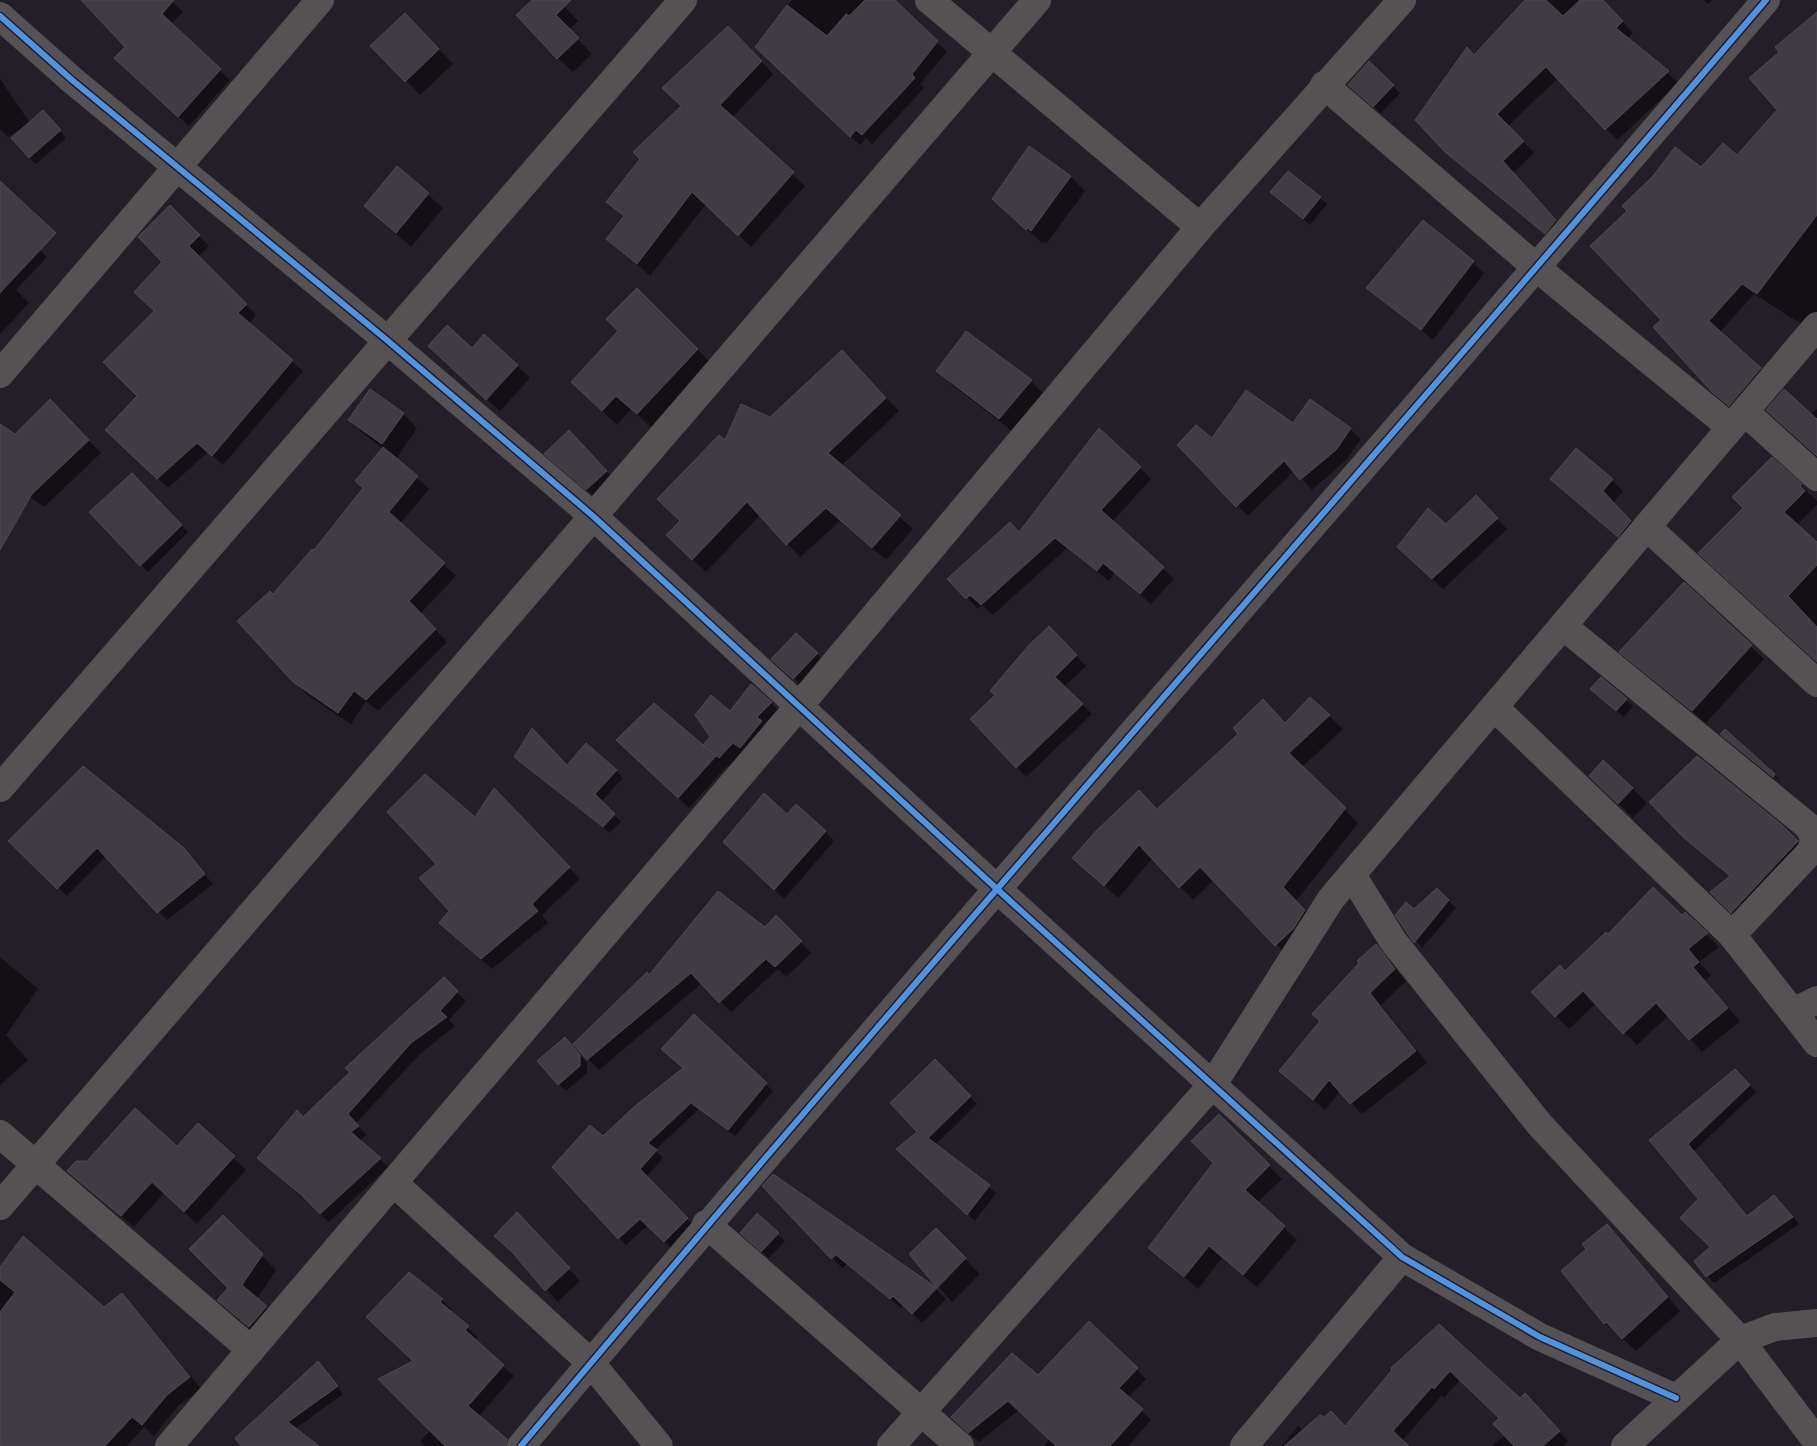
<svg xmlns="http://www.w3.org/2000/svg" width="1817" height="1446" font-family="'Times New Roman',serif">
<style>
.shadow{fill:#0007}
.building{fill:#413c44;stroke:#4d4851}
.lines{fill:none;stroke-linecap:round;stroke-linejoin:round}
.street{stroke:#565253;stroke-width:28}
.cycleway-casing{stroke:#231a2c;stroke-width:9}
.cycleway{stroke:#4d94e3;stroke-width:6}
</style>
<rect width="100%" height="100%" fill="#231e28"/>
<g class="shadow">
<path d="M82,0H171L183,12L171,24L230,80L189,126L126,68V47Z"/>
<path d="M534,0H558L578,21L569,30L592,54L573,72L558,58Z"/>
<path d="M792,0H893L947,52L920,84L924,88L872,144L866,138L860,145L756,47Z"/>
<path d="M1526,0H1602L1633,33L1627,39L1679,83L1617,140L1558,78L1508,126L1534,153L1513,173L1567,232L1557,244L1458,163Z"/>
<path d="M1704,0H1712L1708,4Z"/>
<path d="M1817,13V326L1812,331L1754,294L1720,332L1771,380L1740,416L1713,391L1663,321L1701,169L1737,157L1779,110L1781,52Z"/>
<path d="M419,29L453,64L420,95L372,46Z"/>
<path d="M741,40L773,74L732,118L805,186L751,247L706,204L650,276L608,239L624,218L608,202L683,107Z"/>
<path d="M1369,63L1400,93L1381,113L1356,91Z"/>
<path d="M0,79L30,123L50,119L66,138L36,164L29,157L21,129L8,137L0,129Z"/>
<path d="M1029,148L1071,177L1085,191L1046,244L1044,241L1042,243L993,199Z"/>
<path d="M397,168L443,208L411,247L366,206Z"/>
<path d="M1272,192L1320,198L1327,204L1310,225Z"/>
<path d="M170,206L209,246L198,257L256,315L249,324L303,371L223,465L208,452L168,488L118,440L139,396L164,262Z"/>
<path d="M0,211L47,257L16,290L29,303L0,334Z"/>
<path d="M1473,262L1484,273L1433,340L1368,288Z"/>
<path d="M637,290L712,364L652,428L631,409L617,425L587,397L620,331Z"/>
<path d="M966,333L1031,381L1044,394L1012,431L951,384L938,371Z"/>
<path d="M484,335L530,378L500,411L442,359L472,350Z"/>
<path d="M855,365L899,411L841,466L913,529L886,560L840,521L800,557L760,515L706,572L681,548V521L726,443L770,419Z"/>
<path d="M1817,409V456L1782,424L1810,415Z"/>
<path d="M62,414L101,453L44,507L0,476V425L15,436Z"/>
<path d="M403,414L417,428L396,459L429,489L400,524L456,576L420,614L447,642L378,711L366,701L351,724L306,694L294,681L273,595L314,552L364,489L384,449L364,434L349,420Z"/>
<path d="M1294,424L1350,429L1361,439L1346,460L1312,490L1294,471L1248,516L1179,445Z"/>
<path d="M583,446L621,486L602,503L546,454Z"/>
<path d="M1772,459L1817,501V505L1797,525L1817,544V661L1745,509Z"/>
<path d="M1140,468L1151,479L1112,522L1174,579L1151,604L1115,573L1109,581L1067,548L993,615L982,605L978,609L949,579L1020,533Z"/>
<path d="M132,475L188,532L148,572L91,512Z"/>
<path d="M1552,479L1612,480L1623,491L1613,503L1642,533L1630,547Z"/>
<path d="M1486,507L1507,529L1443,589L1409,557L1446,525Z"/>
<path d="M1684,584L1764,659L1706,723L1621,652Z"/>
<path d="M1059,638L1086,666L1064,687L1092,714L1026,777L1017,767Z"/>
<path d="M817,654L824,661L801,685L780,666Z"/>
<path d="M1592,689L1626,700L1633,706L1624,717Z"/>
<path d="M1310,698L1343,729L1302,767L1358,823L1296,901L1318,924L1290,958L1214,880L1193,900L1153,858L1118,898L1074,858L1158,810L1286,724Z"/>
<path d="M771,703L783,715L732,770L727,766L689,808L629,751L708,750L730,713Z"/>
<path d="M1725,730L1775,775L1781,782L1728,741Z"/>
<path d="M522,763L616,771L623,778L601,802L621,822L610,833Z"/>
<path d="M1632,788L1647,803L1633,818L1605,790Z"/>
<path d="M504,800L580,879L542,915L548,923L492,969L440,923L451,911L475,819Z"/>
<path d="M1651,802L1794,839L1808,856L1744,924L1711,892L1730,877L1697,848Z"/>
<path d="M787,816L825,831L834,841L784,899L734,851Z"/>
<path d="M10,841L183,849L213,884L167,920L106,856L67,896Z"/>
<path d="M1437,890L1456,908L1422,948L1397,915L1414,911Z"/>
<path d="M1685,913L1719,947L1699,962L1711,975L1705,981L1740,1021L1702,1052L1669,1015L1637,1045L1596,1003L1569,1029L1533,992L1566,972L1608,936L1682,916Z"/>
<path d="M776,916L811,953L786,977L778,969L731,1012L702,983L599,1070L574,1045L650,977L765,929Z"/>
<path d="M1376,945L1406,981L1381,1005L1427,1063L1362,1114L1340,1091L1325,1110L1280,1071L1321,1021Z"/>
<path d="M0,957L38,989L6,1035L28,1060L0,1085Z"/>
<path d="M443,979L466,1001L449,1020L455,1026L421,1053L356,1123L366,1135L360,1141L388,1167L329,1222L258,1158L351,1072Z"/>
<path d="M694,1015L773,1091L735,1136L699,1109L655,1150L663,1158L646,1177L694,1226L671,1248L648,1225L626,1245L554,1167L603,1138L684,1069Z"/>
<path d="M572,1046L587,1063V1073L566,1091L559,1084Z"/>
<path d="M935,1061L977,1104L935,1145L996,1193L975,1221L905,1156L919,1132Z"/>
<path d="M1742,1077L1756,1092L1694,1151L1748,1217L1781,1203L1799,1224L1714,1283L1695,1261L1712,1247L1699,1200L1651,1140Z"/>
<path d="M1219,1115L1282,1179L1257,1203L1297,1240L1257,1287L1222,1258L1198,1289L1150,1248L1215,1163Z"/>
<path d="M198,1125L246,1170L197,1224L164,1193L134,1227L69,1171L87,1162L177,1147Z"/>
<path d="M773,1175L936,1289L946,1299L922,1323L904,1305L901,1308L847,1264L842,1268L764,1186Z"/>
<path d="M757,1215L785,1241L769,1258L748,1239Z"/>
<path d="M223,1217L276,1270L257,1299L280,1321L264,1341L219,1300L229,1287Z"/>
<path d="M528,1225L580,1281L558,1302L517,1256Z"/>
<path d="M1607,1225L1680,1311L1636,1351L1605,1323L1588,1250Z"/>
<path d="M936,1230L980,1274L952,1302L911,1254Z"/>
<path d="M0,1268L104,1309L122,1294L201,1389L178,1406L154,1436L144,1427L127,1446H0Z"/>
<path d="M409,1274L442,1300L452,1310L450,1312L478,1337L475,1341L514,1376L478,1417L482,1446H425L420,1441L431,1430L414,1362Z"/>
<path d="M1089,1322L1146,1379L1128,1398L1151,1420L1128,1446H1044L1049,1439L1019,1410L979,1442L962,1427L1038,1377Z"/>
<path d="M1439,1325L1520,1399L1534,1405L1568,1441L1563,1446H1491L1505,1435L1500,1418L1460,1380L1444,1398L1442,1395L1402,1441L1407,1446H1282L1298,1426L1303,1431L1346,1427Z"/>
<path d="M324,1369L343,1394L295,1429L316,1446H243Z"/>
</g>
<g class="building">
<path d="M81,0H174L162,14L221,69L178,117L114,58L125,47Z"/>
<path d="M532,0H571L556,15L579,38L557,59L516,15Z"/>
<path d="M865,0H895L938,41L912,74L915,78L862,135L856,130L850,137L755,47L787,5L827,36L846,14L849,16Z"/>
<path d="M1525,0H1546L1563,16L1580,0H1603L1623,21L1616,28L1669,71L1605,130L1546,67L1497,114L1524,141L1503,161L1556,220L1545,234L1445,152L1415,120L1467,47L1474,55Z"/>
<path d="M1817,12V215L1757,294L1742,284L1709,321L1761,368L1729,406L1712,392L1653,327L1661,320L1590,246L1627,211L1622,206L1653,176L1675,147L1701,167L1723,143L1737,155L1777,110L1749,78L1779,52L1775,47Z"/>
<path d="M405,13L439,49L405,82L370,46Z"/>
<path d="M728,26L762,61L720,105L794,172L738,236L692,192L637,264L606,239L624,216L606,202L640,159L633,152L681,106L662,88Z"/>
<path d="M1369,61L1394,85L1373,107L1348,85Z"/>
<path d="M43,110L61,130L29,158L11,138Z"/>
<path d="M1029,146L1071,176L1031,231L1028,228L1026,230L992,199Z"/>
<path d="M397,166L429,193L396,233L364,206Z"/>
<path d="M1288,171L1321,197L1303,219L1270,192Z"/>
<path d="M0,181L56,233L0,293Z"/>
<path d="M170,205L200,235L189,246L247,304L238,313L293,360L212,456L197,443L157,479L105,430L137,396L103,362L154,311L134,292L162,262L138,237Z"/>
<path d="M1423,220L1474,261L1421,330L1366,288Z"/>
<path d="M637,288L698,349L637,414L616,396L602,411L571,382L618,331L606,319Z"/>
<path d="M447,325L472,348L484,334L518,365L486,400L428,346Z"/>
<path d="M966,331L1032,380L999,419L936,371Z"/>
<path d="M842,350L886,398L828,453L901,515L872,548L826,508L786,545L747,502L692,560L666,535L680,521L657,499L719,435L725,440L741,404L770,417Z"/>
<path d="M370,389L404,413L382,444L348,420Z"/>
<path d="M1784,389L1817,419V456L1766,410Z"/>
<path d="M1246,390L1293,423L1310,399L1351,428L1336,450L1300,480L1284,461L1236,507L1177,445L1196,425L1212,438Z"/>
<path d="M50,399L89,440L32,494L0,550V424L15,434Z"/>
<path d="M1099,428L1141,467L1101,510L1164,567L1140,594L1103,563L1097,571L1055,538L981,605L970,595L966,599L947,579L1010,522L1019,532Z"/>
<path d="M569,430L607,471L586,490L544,454Z"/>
<path d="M383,447L418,476L389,512L445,563L409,601L436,629L366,700L354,691L338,713L293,682L237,621L270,591L273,594L312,549L314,550L363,488L355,481Z"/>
<path d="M1576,448L1613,479L1603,491L1631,521L1618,537L1550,479Z"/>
<path d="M1772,457L1802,484L1800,486L1805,491L1784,512L1817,542V565L1788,596L1817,627V662L1698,553L1743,508L1732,497Z"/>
<path d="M132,473L182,525L140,566L89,512Z"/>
<path d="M1476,495L1498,518L1432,579L1397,547L1428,508L1446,524Z"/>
<path d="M1684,582L1752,645L1692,711L1619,652Z"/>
<path d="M1049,626L1077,655L1055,677L1083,704L1016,768L970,719L995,695L990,691L1028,646Z"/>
<path d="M796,633L818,653L793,679L771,659Z"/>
<path d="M1601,677L1627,699L1616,711L1590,689Z"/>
<path d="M751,684L772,702L757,717L762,721L740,748L733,743L719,758L703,745L710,737L695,715L711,695L730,711Z"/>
<path d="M1310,697L1330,715L1289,753L1345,807V809L1283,887L1305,910L1294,928L1275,946L1200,867L1179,888L1139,845L1104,886L1072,858L1097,830L1139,790L1157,809L1238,734L1233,728L1263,699L1285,723Z"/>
<path d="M654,703L716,756L678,798L616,740Z"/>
<path d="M532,728L567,765L586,743L617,770L595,794L615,814L603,827L514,757Z"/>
<path d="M1725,729L1775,774L1773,777L1720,734Z"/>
<path d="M1697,756L1782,825L1798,841L1731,913L1710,892L1730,876L1683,837L1649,802Z"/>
<path d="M1603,760L1633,788L1618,804L1589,776Z"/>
<path d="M83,766L184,848L205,874L157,913L97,848L57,889L8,841Z"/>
<path d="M425,774L475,817L494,788L570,867L532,904L538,911L481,959L439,923L449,911L419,878L436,864L387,812Z"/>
<path d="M764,793L787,814L796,804L826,831L774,890L723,842Z"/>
<path d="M1653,887L1682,915L1685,912L1708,933L1688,949L1699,962L1693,967L1728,1008L1689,1040L1656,1003L1623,1034L1583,991L1555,1017L1531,992L1560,965L1565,971L1606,932L1608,934Z"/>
<path d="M1437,888L1449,900L1414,943L1395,915L1406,902L1414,909Z"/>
<path d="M718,891L765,927L776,915L802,941L775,967L766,959L719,1003L691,973L587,1060L573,1044L647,972L649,975Z"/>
<path d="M1376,944L1395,969L1370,993L1416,1051L1350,1104L1329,1080L1313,1100L1279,1071L1320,1021L1312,1014L1359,963L1357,961Z"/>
<path d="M444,977L458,991L440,1011L447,1017L411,1043L348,1114L359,1126L351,1132L381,1158L320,1214L301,1195L257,1158L297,1110L303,1117L350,1072L345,1068Z"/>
<path d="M694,1014L767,1083L728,1130L691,1103L648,1143L657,1150L640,1169L688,1218L664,1242L640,1219L618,1239L552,1167L590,1125L603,1136L635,1106L683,1068L661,1049Z"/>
<path d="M565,1037L580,1055V1066L558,1085L537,1061Z"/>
<path d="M935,1059L971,1096L928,1138L990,1185L967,1215L896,1149L917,1132L890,1103Z"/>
<path d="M1735,1069L1750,1085L1688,1144L1747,1216L1774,1195L1793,1217L1706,1277L1694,1261L1710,1247L1680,1218L1698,1199L1649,1140Z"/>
<path d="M135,1108L177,1146L198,1123L235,1156L184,1212L152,1182L121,1216L67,1171L76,1161H87Z"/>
<path d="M1219,1114L1270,1165L1245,1190L1285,1226L1243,1275L1209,1246L1184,1277L1148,1248L1213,1163L1191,1141Z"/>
<path d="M773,1174L937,1288L912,1314L893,1296L890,1299L836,1255L831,1259L762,1186Z"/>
<path d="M517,1212L570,1268L545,1291L512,1252L494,1236Z"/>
<path d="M757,1213L779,1233L761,1252L740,1233Z"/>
<path d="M223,1215L263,1254L242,1285L267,1306L249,1327L217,1300L228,1288L189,1249Z"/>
<path d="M1607,1224L1668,1297L1622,1339L1606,1322L1604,1324L1561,1271L1586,1249L1582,1244Z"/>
<path d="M936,1228L966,1258L937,1288L909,1254Z"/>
<path d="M23,1236L104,1307L122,1293L190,1377L167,1395L142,1425L132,1417L105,1446H0V1312L15,1292L0,1280V1267Z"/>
<path d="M409,1272L443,1299L440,1302L469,1326L465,1330L504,1365L468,1406L507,1439L506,1446H445L378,1379L413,1361L366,1317Z"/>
<path d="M1089,1321L1138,1368L1119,1388L1143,1409L1110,1446H1056L1008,1401L968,1433L951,1417L1012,1353L1038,1375Z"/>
<path d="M1439,1324L1520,1398L1525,1393L1560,1431L1543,1446H1514L1493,1424L1499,1418L1450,1371L1434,1389L1432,1387L1393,1431L1409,1446H1284L1320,1415L1324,1417L1331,1411L1345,1426L1392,1370L1391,1368Z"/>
<path d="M318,1361L338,1386L288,1422L319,1446H241L235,1438Z"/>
</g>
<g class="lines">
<g class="street">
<path d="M929,0L1200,227"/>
<path d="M0,16L72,80L388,341L593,516L997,889L1402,1257L1540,1337L1676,1398"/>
<path d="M1324,85L1537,268L1730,427"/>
<path d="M0,374L320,0"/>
<path d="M1745,412L1817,477"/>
<path d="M1647,527L1817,683"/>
<path d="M1563,626L1808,826L1814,837L1812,850L1732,935"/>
<path d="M1494,707L1732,935L1817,1043"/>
<path d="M0,788L683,0"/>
<path d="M1352,875L1393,941L1540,1125L1740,1340L1817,1442"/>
<path d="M1793,1012L1817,1000"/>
<path d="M0,1134L251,1350"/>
<path d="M394,1183L591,1363L659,1446"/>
<path d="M0,1206L1037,0"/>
<path d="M706,1224L960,1446"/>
<path d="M169,1446L799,706L1200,227L1402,0"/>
<path d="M521,1446C930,959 1353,484 1766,0"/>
<path d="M891,1446L1213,1084L1331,899L1817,326"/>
<path d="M1244,1446L1402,1257"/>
<path d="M1625,1446L1740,1340L1775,1327L1817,1323"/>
</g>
<defs>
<g id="cycleway">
<path d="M0,16L72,80L388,341L593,516L997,889L1402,1257L1540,1337L1676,1398"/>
<path d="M521,1446C930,959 1353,484 1766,0"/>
</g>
</defs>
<use href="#cycleway" class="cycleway-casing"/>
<use href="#cycleway" class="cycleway"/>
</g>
</svg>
